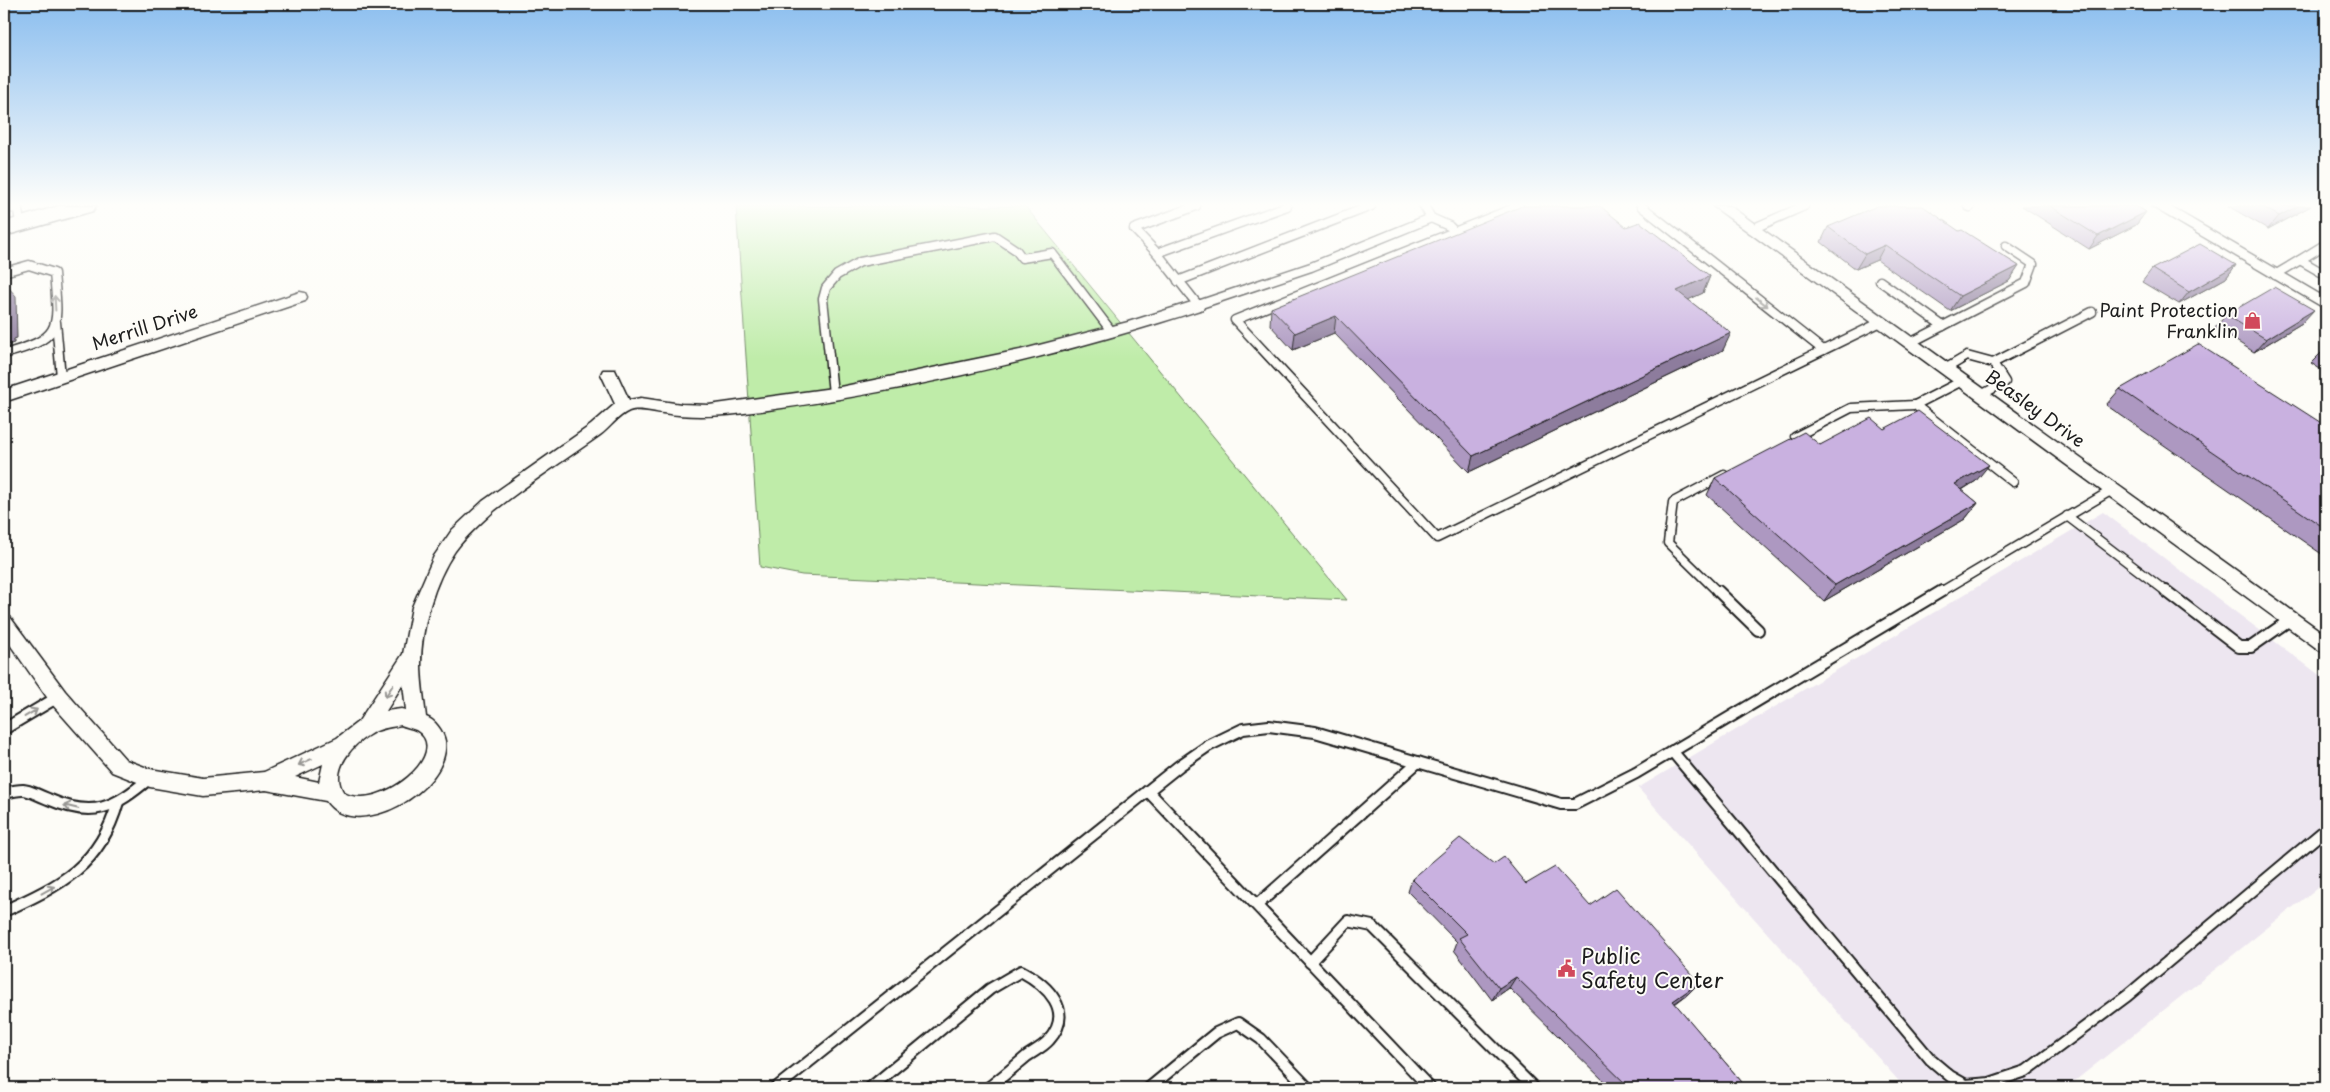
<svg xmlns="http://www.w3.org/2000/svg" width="2330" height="1092" font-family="'Playpen Sans',sans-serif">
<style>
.built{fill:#ede6f0}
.green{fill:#bfeca9;stroke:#6e8462}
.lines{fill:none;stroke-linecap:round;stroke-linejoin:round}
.service-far1-casing{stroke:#1c1c1c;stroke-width:11}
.service-casing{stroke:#1c1c1c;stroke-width:14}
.minor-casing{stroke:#1c1c1c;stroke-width:3}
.primary-casing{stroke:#1c1c1c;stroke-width:3}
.service-far1{stroke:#fdfcf7;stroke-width:8}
.service{stroke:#fdfcf7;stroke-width:10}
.minor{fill:#fdfcf7;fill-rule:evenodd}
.primary{fill:#fdfcf7;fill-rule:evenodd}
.wall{fill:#ad98c1;stroke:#1c1c1c}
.shaded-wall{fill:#8d7c9d;stroke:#1c1c1c}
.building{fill:#c9b1e0;stroke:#1c1c1c}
.oneway{stroke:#989794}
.labels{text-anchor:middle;stroke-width:4;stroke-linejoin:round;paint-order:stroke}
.poi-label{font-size:18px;fill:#1c1c1c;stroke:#fdfcf7;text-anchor:end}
.street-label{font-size:18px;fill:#1c1c1c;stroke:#fdfcf7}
.near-poi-label{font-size:21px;fill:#1c1c1c;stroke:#fdfcf7;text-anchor:start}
</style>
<rect width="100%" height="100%" fill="#fdfcf7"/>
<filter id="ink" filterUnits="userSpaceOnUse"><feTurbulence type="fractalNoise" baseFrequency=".02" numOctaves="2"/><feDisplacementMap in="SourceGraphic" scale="10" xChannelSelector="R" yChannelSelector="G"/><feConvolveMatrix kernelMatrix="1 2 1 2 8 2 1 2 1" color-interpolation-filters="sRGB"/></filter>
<g filter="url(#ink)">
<path class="built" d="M2103,512L2326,680V881L2066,1088H1905L1638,788Z"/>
<path class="green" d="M736,206H1025L1347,600L802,575L760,567Z"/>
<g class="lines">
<defs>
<g id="service-far1">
<path d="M1287,206L1157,253L1198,305L1311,267L1431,218L1424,206"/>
<path d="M1519,206L1235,320L1437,538L1881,322"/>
<path d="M1641,206L1823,350"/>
<path d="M1968,206L1970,207"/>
<path d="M4,207L18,209L20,224"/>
<path d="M1431,218L1449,226L1455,232"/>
<path d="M1752,229L1804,206"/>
<path d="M2326,244L2300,260L2326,275"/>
<path d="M1157,253L1134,229L1196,206"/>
<path d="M4,272L29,265L54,273C59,330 62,338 4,354"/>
<path d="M2275,275L2300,260"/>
<path d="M1178,281L1371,206"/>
<path d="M1880,281L1943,326"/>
<path d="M56,322L61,377"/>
<path d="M1910,343L2026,283L2033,264L2006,246"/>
<path d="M1993,363L2092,312"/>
<path d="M1945,369L1967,356L1993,363L2005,382L1981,395"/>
<path d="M1962,381L1915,405L2013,482"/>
<path d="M833,393L823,299L826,288L837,275L860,262L995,236L1016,250L1022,258L1052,253L1112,332"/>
<path d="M1795,437L1851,408L1915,405"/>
<path d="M2067,516L2168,593"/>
<path d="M1719,593L1668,543L1673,502L1724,475"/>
<path d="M1939,593L2112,490"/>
</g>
<g id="service">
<path d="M1718,591L1758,630"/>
<path d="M2166,591L2239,647H2251L2291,619"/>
<path d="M4,729L58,697"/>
<path d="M1672,751L1931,1060L1950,1076L1966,1085L1990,1083L2026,1071L2127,996L2326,829"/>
<path d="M1148,791L1430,1088"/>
<path d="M4,793C29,787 25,790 48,799C94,819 114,808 150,778"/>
<path d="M1257,905L1418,762"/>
<path d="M4,911C61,885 100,866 118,802"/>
<path d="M1310,962L1348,921L1372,926L1534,1088"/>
<path d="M776,1088L1179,766L1208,746L1243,729L1269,726L1315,732L1561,804H1575L1636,773L1942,591"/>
<path d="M870,1088L990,989L1021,971C1047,985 1075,1011 1049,1040C1043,1047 1034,1051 1027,1056C1014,1067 1001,1078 988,1088"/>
<path d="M1149,1088L1216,1033L1238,1023L1261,1039L1308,1088"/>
</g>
<g id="minor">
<path d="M1713,206H1730L2326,635V653L2319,650Z"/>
<path d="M2151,206H2169L2326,298V309Z"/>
<path d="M300,292L305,293L307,297L305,301L4,402V390Z"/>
<path d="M1198,300L1203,301L1205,305L1203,309C1062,355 915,390 768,410C732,415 699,419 663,413C653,412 639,407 629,411C617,416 610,428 600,435C565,460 529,483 495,510C481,523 466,536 455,551C434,582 421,627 421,664C421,682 424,699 426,717C435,720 443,731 445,741C451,790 355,844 326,801L266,790L203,796L150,787L112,772L51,703L4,636V614L10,617L65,691L126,760L150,769L203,778L264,772L337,738L359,721L403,654L412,607L434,556L452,530L483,501L591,425L615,404L601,374L603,370H615L629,400L641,398L681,404L709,405L840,387L1020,350L1128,322ZM403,684L406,710L401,709L386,711ZM401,725C406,727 411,728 416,730C454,752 380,813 344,793C328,770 354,742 374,732C382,728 392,727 401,725ZM323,764L319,782L295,777Z"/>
</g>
<path id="primary" d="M59,206H96L93,211L4,236V222Z"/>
</defs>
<use href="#service-far1" class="service-far1-casing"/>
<use href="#service" class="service-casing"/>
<use href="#minor" class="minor-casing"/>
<use href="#primary" class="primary-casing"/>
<use href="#service-far1" class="service-far1"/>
<use href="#service" class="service"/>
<use href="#minor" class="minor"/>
<use href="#primary" class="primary"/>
</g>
<g class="wall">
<path d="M2022,206H2136L2146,212L2136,225L2089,249Z"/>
<path d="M2228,206H2311L2268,229Z"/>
<path d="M1626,227L1710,276L1703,293L1688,299L1723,350L1469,472L1334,333L1293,350L1270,325L1271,308Z"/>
<path d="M1828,227L1959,231L2019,266L2009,281L1950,311L1877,260L1856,269L1821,242Z"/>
<path d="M2236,265L2226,278L2179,304L2142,282L2152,269Z"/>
<path d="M2226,315L2302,323L2254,352L2215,328Z"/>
<path d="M2326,349V373L2311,363L2323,351Z"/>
<path d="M2120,389L2326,426V557L2106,405Z"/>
<path d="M1884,429L1976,481L1962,490L1978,503L1965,519L1824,601L1707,495L1715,478L1820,445Z"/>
<path d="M1494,864L1526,884L1590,906L1699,983L1688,994L1675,1004L1747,1088H1611L1509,988L1492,1000L1454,950L1457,942L1408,892L1412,879Z"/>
</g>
<g class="shaded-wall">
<path d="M2298,206H2311L2268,229L2279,216Z"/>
<path d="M2146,212L2136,225L2089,249L2098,236Z"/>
<path d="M1885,245L1877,260L1856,269L1865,254Z"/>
<path d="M2236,265L2226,278L2179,304L2189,292Z"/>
<path d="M2019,266L2009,281L1950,311L1960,296Z"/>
<path d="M1710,276L1703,293L1671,308L1677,291Z"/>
<path d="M8,287L16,296L17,338L14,339V343L4,346V335L6,330Z"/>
<path d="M2314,310L2302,323L2254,352L2266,339Z"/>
<path d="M1336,316L1334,333L1293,350L1295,333Z"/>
<path d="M1731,333L1723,350L1469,472L1473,456Z"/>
<path d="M1989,465L1976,481L1943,501L1955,484Z"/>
<path d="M1978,503L1965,519L1824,601L1835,585Z"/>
<path d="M1516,977L1509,988L1492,1000L1499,988Z"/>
<path d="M1699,983L1688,994L1662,1012L1673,1001Z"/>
</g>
<g class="building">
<path d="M1522,206H1600L1626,227L1640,222L1710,276L1677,291L1731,333L1473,456L1336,316L1295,333L1271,308Z"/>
<path d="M1877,206H1923L1959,231L1962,230L2019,266L1960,296L1885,245L1865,254L1828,227Z"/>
<path d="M2050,206H2136L2146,212L2098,236Z"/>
<path d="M2261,206H2298L2279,216Z"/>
<path d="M2200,244L2236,265L2189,292L2152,269Z"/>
<path d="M8,287L9,329L6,330V334L4,335V289Z"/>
<path d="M2274,287L2314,310L2266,339L2226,315Z"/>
<path d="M2198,344L2326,426V529L2120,389Z"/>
<path d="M1918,411L1989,465L1955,484L1978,503L1835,585L1715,478L1804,432L1820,445L1871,418L1884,429Z"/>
<path d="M1460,838L1494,864L1504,857L1526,884L1555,867L1590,906L1616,888L1699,983L1673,1001L1747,1088H1630L1516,977L1499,988L1459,938L1467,934L1412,879Z"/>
</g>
<defs><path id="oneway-shaft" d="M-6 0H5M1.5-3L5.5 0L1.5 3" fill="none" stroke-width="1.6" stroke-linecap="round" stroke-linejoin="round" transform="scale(1.25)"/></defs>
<g class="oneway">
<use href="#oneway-shaft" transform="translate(1762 302) rotate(38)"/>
<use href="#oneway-shaft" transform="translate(55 303) rotate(-93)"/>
<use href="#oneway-shaft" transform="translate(389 691) rotate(123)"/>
<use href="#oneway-shaft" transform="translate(31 713) rotate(-31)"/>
<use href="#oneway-shaft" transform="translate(305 762) rotate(155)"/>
<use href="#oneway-shaft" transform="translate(71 807) rotate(-166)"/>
<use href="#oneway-shaft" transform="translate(48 890) rotate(-29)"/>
</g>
</g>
<linearGradient id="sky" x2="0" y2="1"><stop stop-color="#8bbeef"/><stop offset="0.57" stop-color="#fefefb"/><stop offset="1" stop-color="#fefefb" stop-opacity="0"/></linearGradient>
<rect width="2330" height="359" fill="url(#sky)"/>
<defs>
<symbol id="shop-bare" viewBox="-9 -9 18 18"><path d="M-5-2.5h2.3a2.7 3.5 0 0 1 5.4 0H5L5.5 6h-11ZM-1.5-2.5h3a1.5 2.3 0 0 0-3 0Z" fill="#d1495b" stroke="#fdfcf7" stroke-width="2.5" paint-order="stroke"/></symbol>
<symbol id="civic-bare" viewBox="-9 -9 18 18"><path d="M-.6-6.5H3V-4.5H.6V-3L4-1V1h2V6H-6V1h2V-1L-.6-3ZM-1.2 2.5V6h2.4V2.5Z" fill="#d1495b" stroke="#fdfcf7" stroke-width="2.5" paint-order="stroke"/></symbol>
</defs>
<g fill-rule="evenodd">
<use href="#shop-bare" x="2240" y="308" width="25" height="25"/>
<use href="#civic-bare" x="1554" y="956" width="25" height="25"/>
</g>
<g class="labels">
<g class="poi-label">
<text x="2238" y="317">Paint Protection<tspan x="2238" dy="21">Franklin</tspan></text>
</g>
<g class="street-label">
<text transform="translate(145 328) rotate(-18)" y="6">Merrill Drive</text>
<text transform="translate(2035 409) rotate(36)" y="6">Beasley Drive</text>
</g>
<g class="near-poi-label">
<text x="1581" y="964">Public<tspan x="1581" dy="24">Safety Center</tspan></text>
</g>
</g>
<rect width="2330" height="1092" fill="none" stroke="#fdfcf7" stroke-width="20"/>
<rect x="10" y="10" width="2310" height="1072" fill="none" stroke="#1c1c1c" stroke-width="2" filter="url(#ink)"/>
</svg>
